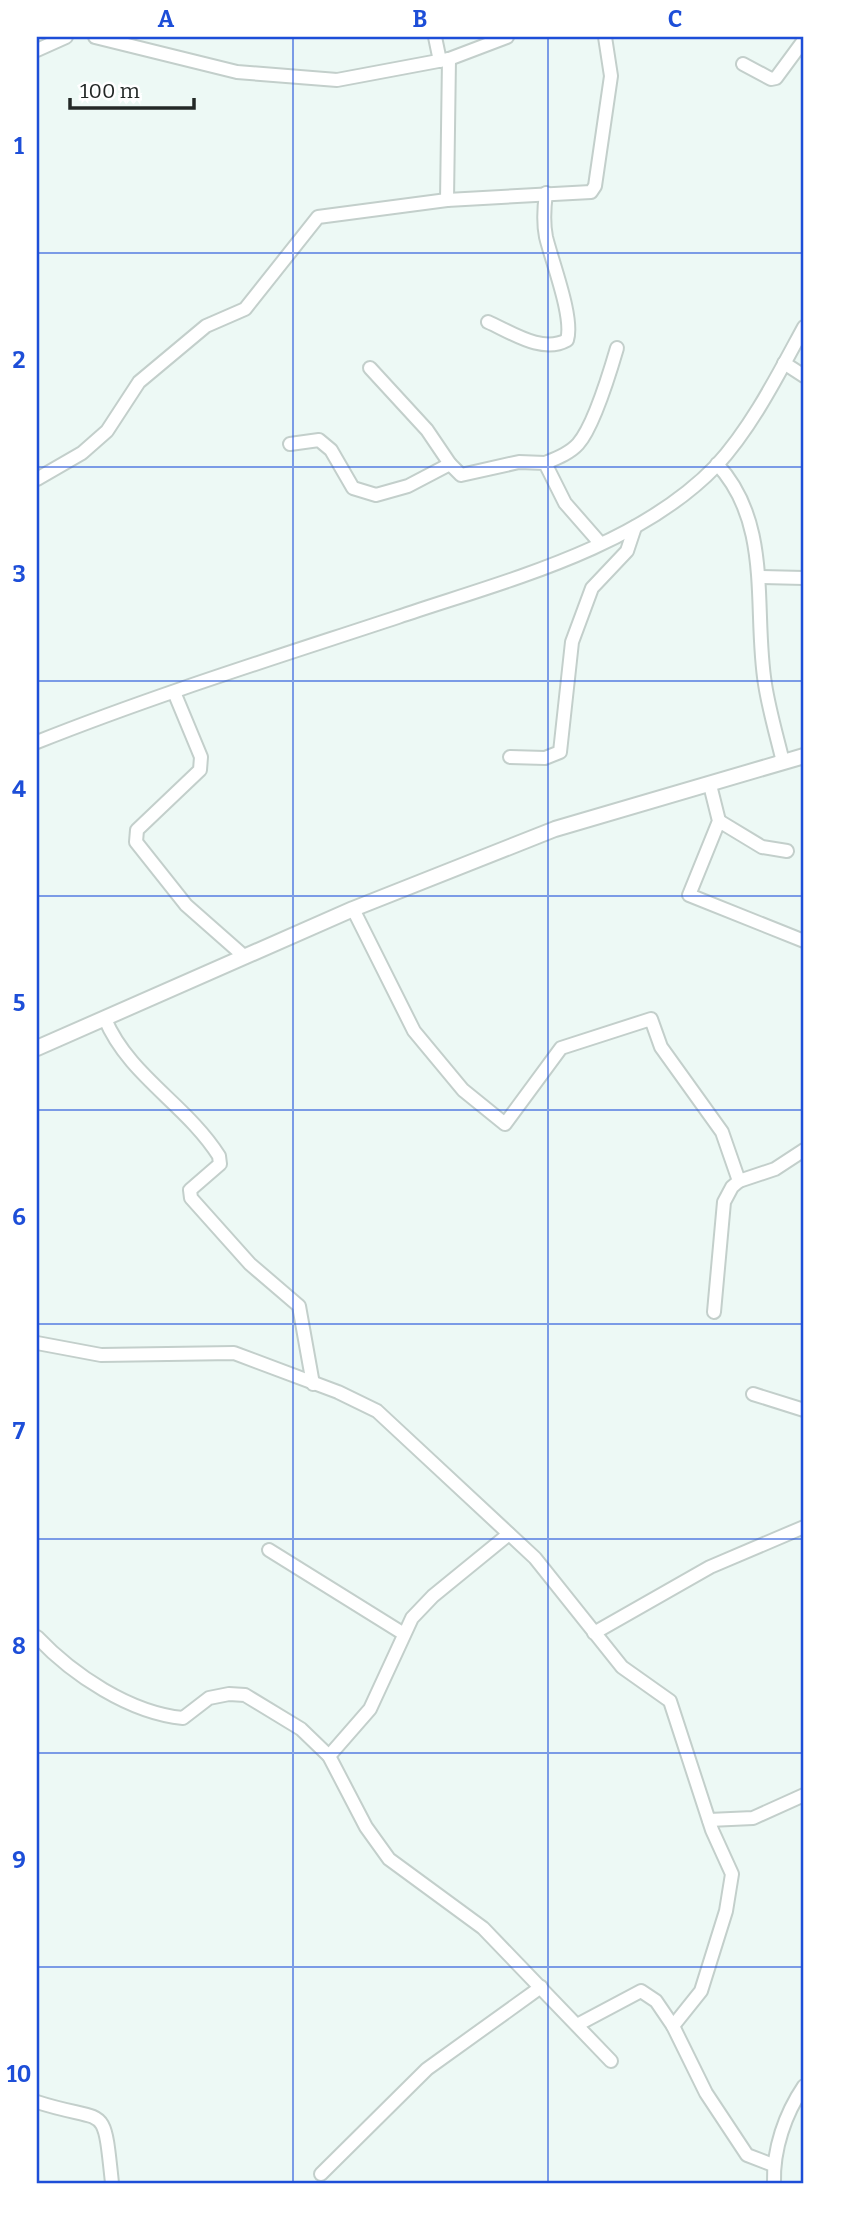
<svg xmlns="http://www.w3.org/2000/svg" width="841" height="2220" font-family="Bitter,serif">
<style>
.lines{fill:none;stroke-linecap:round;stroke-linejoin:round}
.minor-casing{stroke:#c3cfcb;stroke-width:16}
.major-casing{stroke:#c3cfcb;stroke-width:18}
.minor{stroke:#fff;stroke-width:12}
.major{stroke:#fff;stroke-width:14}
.grid{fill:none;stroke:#1d4ed8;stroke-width:2;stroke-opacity:0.55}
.neatline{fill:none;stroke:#1d4ed8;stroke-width:2.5}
.grid-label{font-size:23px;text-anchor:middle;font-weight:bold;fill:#1d4ed8}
</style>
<rect width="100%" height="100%" fill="#edf9f5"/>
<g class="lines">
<defs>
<g id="minor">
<path d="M95,37L237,72L337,80L449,59L507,37"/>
<path d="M435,37L440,61"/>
<path d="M37,50L66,37"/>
<path d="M743,64L771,79L776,78L804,40"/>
<path d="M447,200L449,59"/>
<path d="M488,322C511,332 542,354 567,340C574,318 552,262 546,237C543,222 544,208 546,193"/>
<path d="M784,363L804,376"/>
<path d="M370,368L427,430L450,464"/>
<path d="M290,444L319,440L331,450L353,488L376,495L408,486L450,464L461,475L519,462L545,463L565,503L600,543"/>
<path d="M545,463C557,458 570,453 578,444C594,426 610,372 617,348"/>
<path d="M717,464C773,524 753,610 765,684C769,710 777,737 783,762"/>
<path d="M37,479L82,453L107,431L139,382L206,326L245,309L318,217L447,200L591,192L595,186L611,76L605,37"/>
<path d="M759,577L804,578"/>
<path d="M174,692L201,757L200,770L137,830L136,842L186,905L245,957"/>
<path d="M37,742C155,695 277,657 398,617C504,581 636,549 716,466C752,427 779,373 804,327"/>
<path d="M510,757L545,758L560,752L572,642L592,588L627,551L635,527"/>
<path d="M710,785L719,821L689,895L804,941"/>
<path d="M719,821L762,847L787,851"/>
<path d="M353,909L414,1031L463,1090L505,1124L561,1048L651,1019L661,1047L722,1132L739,1181L775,1169L804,1150"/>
<path d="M105,1019C129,1076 186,1104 219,1156L220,1164L190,1190L191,1198L250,1264L299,1306L313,1384"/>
<path d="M714,1312L724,1202L732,1187L739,1181"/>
<path d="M37,1343L101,1355L234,1353L338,1392L377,1411L535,1558L622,1667L670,1701L712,1830L732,1874L726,1911L701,1991L673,2026"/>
<path d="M753,1394L804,1410"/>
<path d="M269,1550L404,1634"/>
<path d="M594,1633L710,1567L804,1527"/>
<path d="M37,1637C73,1675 130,1713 183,1718L209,1698L229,1694L245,1695L301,1729L329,1756L366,1827L389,1859L483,1928L611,2061"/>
<path d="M329,1756L370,1709L412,1618L433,1596L509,1534"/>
<path d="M709,1820L753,1818L804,1795"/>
<path d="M577,2025L641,1991L656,2001L673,2026L706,2093L747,2155L773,2165"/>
<path d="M37,2102C108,2125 103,2099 112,2183"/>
<path d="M321,2174L427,2069L541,1987"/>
<path d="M774,2183C773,2149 785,2114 804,2086"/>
</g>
<path id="major" d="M37,1048L353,909L555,829L804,756"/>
</defs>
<use href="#minor" class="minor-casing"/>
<use href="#major" class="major-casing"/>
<use href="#minor" class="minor"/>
<use href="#major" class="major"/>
</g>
<path class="grid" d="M293,37V2183M548,37V2183M37,253H804M37,467H804M37,681H804M37,896H804M37,1110H804M37,1324H804M37,1539H804M37,1753H804M37,1967H804"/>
<rect width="841" height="2220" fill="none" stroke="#ffffff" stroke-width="77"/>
<path d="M70 98v10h124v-10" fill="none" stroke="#232826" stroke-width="3.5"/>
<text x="80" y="98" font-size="21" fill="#232826" stroke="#ffffff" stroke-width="5" paint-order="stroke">100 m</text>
<rect x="38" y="38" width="764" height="2144" class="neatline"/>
<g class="grid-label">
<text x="166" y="27">A</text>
<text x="420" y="27">B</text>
<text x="675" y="27">C</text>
<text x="19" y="154">1</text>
<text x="19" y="368">2</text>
<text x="19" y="582">3</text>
<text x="19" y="797">4</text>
<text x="19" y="1011">5</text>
<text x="19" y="1225">6</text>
<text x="19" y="1439">7</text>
<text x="19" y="1654">8</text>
<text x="19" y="1868">9</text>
<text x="19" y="2082">10</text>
</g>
</svg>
